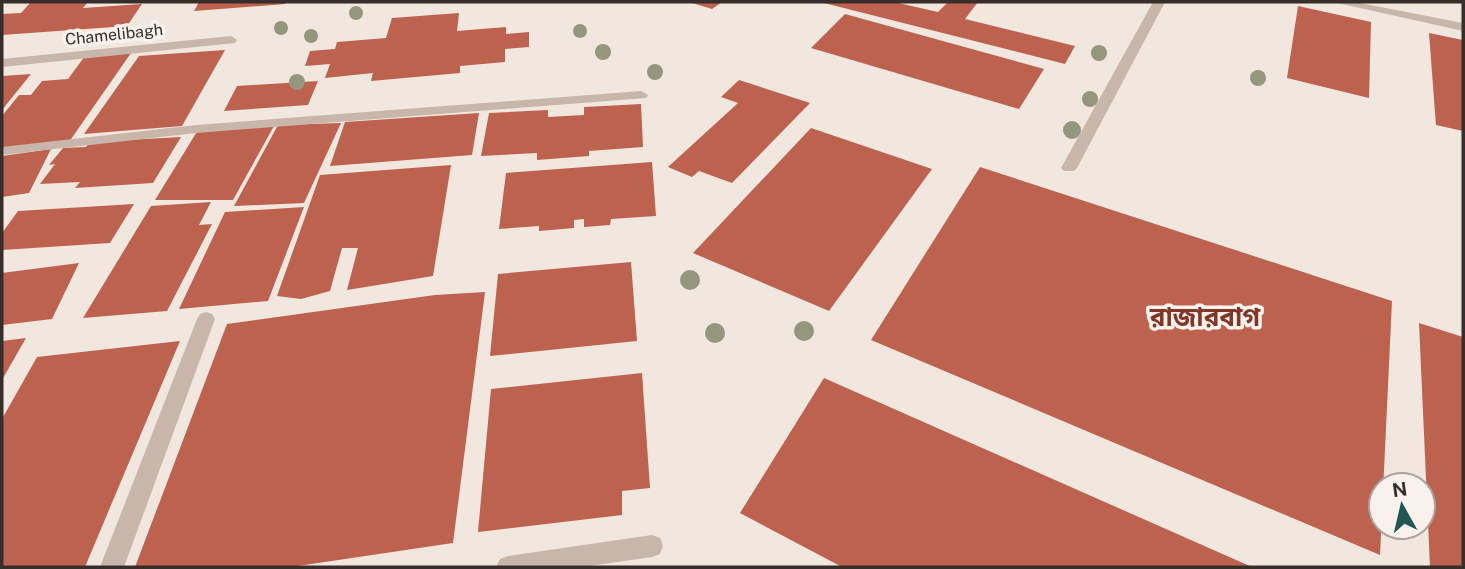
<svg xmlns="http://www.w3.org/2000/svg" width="1465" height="569" font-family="'Public Sans','Noto Sans Bengali',sans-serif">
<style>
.building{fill:#be6250}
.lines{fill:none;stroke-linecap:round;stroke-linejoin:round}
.minor{fill:#c9b6ab;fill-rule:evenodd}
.tree{fill:#95967e}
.labels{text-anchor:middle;stroke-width:7;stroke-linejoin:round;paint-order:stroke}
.far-street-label{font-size:16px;fill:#372d2a;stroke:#f9f1eb}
.district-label{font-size:26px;font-weight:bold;fill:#813628;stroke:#f9f1eb}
</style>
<rect width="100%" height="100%" fill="#f1e7df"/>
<g class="building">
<path d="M31,2H88L83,8L142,4L127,26L2,35V14L21,13Z"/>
<path d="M199,2H285V4L194,11Z"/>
<path d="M689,2H722L712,9Z"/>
<path d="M894,2L938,12L948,2H978L965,19L1075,46L1065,64L824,3Z"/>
<path d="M1298,6L1371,22L1369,98L1287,78Z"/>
<path d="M459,13L457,31L506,27V34L529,32V47L505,49V62L460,66V73L371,81L373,73L325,78L330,64L305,66L310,51L335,49L337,42L386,38L392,18Z"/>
<path d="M845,14L1044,69L1019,109L811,48Z"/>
<path d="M1429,33L1463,40V131L1436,125Z"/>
<path d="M225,50L182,126L84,134L139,56Z"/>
<path d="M131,53L69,142L2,148V116L19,95H31L42,81L68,79L85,56Z"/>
<path d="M31,74L2,110V76Z"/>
<path d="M739,80L810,103L732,183L699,171L692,177L668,167L738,103L721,97Z"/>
<path d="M318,81L308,105L224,111L237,86Z"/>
<path d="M641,104L643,147L589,151V156L537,160V153L481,156L489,113L548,110V117L584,115V107Z"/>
<path d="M479,113L472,155L330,166L345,122Z"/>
<path d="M341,123L304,203L234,206L278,125Z"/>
<path d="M274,126L233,200H155L198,130Z"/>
<path d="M811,128L932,169L829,311L693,253Z"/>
<path d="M181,137L153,183L75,188L80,182L40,184L55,164L49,165L63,148L86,147L90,142Z"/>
<path d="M51,149L29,193L2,197V156Z"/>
<path d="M652,162L656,216L611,219L610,225L584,227V219L574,220V228L539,231V226L499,229L506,173Z"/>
<path d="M451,165L433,276L347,290L358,248H342L330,291L301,299L277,296L320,175Z"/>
<path d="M980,167L1392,301L1380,555L871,340Z"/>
<path d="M211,202L199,225L212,224L167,311L83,318L151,206Z"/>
<path d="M134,204L110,243L2,250V233L18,211Z"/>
<path d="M304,207L268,301L179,309L225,212Z"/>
<path d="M631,262L637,341L490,356L498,274Z"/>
<path d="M79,263L52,319L2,325V273Z"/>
<path d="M485,292L453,543L291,567H135L227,324L435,295Z"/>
<path d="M1419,323L1463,337V567H1430Z"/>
<path d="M26,338L2,380V341Z"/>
<path d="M180,341L85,567H2V419L37,357Z"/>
<path d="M642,373L650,488L622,491V515L478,532L491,389Z"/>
<path d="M824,378L1252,567H842L740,513Z"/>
</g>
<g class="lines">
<g class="minor">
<path d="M1153,2H1165L1077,168L1074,171H1064L1061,168Z"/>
<path d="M1333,2H1355L1463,23V31Z"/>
<path d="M231,36L237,40L235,43L2,67V59Z"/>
<path d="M641,91L648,95L646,98L196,133L2,155V147L196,125Z"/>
<path d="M206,312L212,314L215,319L124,567H100L197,319L200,314Z"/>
<path d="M652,535L660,538L663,546L660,554L652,557L582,567H496L500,559L508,556Z"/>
</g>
</g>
<g class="tree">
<circle cx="356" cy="13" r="7"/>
<circle cx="281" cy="28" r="7"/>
<circle cx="580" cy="31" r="7"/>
<circle cx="311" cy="36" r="7"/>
<circle cx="603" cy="52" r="8"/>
<circle cx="1099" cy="53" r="8"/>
<circle cx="655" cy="72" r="8"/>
<circle cx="1258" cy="78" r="8"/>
<circle cx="297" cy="82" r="8"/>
<circle cx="1090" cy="99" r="8"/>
<circle cx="1072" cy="130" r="9"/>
<circle cx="690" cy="280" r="10"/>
<circle cx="804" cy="331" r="10"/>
<circle cx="715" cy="333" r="10"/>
</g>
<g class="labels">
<g class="far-street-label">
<text transform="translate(114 34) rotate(-6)" y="6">Chamelibagh</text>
</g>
<g class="district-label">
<text x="1205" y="326">রাজারবাগ</text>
</g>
</g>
<rect width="1465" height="569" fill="none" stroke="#372d2a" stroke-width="7"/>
<g transform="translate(1402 506) rotate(352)"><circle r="33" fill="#f9f1eb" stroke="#aba39e" stroke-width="2"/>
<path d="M0-5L12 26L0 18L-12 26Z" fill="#225655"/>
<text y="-10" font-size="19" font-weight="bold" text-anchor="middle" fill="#372d2a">N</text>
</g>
</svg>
